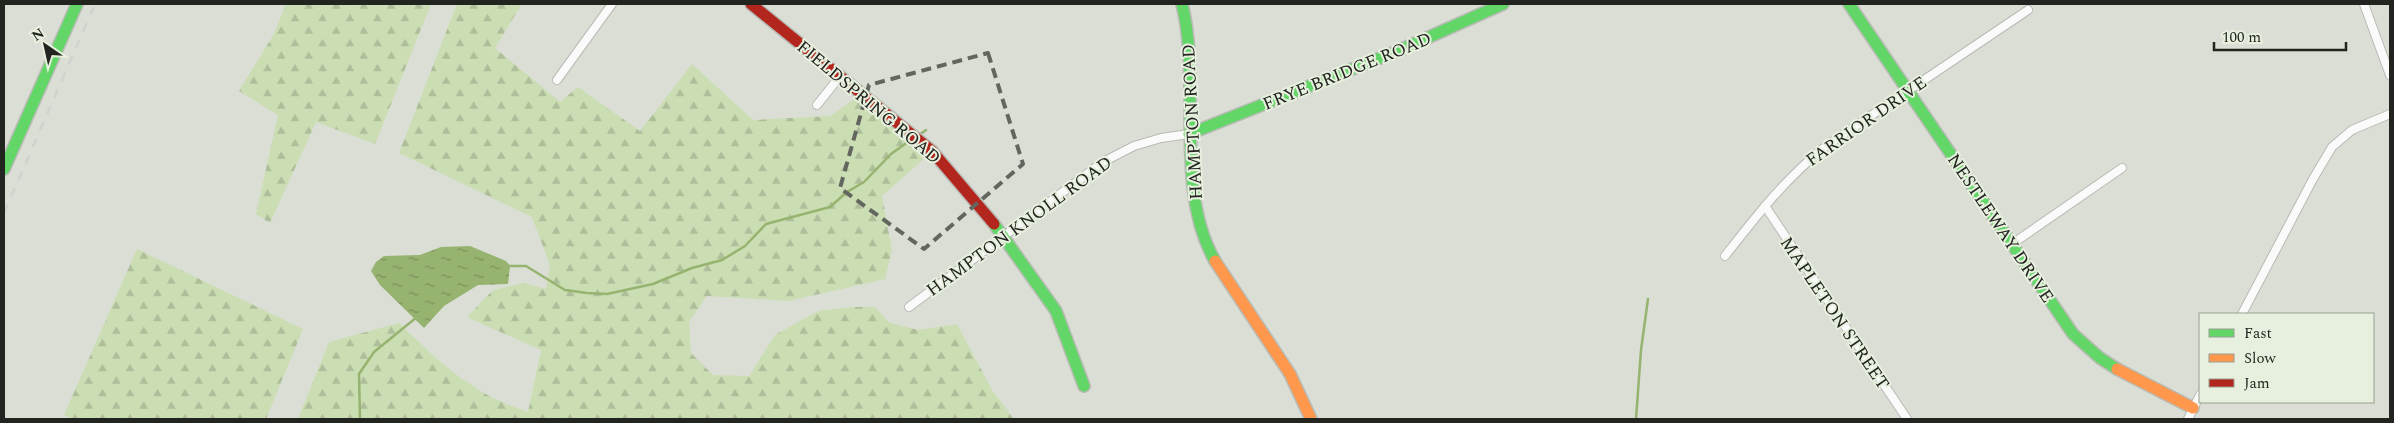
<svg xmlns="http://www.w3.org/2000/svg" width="2394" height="423" font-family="Spectral,serif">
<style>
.forest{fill:url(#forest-firs)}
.water{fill:url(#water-ripples)}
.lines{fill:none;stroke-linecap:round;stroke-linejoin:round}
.stream{stroke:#96b36f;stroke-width:2.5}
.street-casing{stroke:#b8bbb4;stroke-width:10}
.fast-casing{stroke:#b8bbb4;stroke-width:14}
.slow-casing{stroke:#b8bbb4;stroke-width:14}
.jam-casing{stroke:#b8bbb4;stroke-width:14}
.street{stroke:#f9faf9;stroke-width:8}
.fast{stroke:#63d668;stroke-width:11}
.slow{stroke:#ff974d;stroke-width:11}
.jam{stroke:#b3261e;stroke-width:11}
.rail{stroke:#d1d1cf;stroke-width:2.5;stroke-dasharray:9 9;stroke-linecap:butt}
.marked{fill:none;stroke:#62665f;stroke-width:4;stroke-dasharray:10 6;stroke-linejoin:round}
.labels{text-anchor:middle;stroke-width:4;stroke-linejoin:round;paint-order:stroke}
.street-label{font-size:18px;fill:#22251f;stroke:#e7f0de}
</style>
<defs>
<pattern id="forest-firs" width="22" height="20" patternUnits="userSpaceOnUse" patternTransform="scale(1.25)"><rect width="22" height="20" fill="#cbdeb3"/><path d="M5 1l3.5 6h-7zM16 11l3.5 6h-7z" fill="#aebe9a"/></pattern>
<pattern id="water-ripples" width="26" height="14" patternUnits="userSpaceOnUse" patternTransform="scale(1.25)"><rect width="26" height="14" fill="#96b36f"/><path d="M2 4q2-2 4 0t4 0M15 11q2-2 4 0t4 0" fill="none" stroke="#7a915b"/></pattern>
</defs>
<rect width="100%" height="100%" fill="#daded5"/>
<g class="forest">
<path d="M286,4H431L375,144L316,122L270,223L256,214L278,115L239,91L274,34Z"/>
<path d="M457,4H522L495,48L560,102L578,87L640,131L692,64L753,120L830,116L856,98L927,156L882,196L892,250L885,279L789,301L707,296L689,322L691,353L713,375L749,376L775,335L818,311L851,307H875L890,323L918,330L957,324L992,390L1014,419H298L329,342L399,323C438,361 475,396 528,412L541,350L467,317L493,290L523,283L546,289L550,265L532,217L399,153Z"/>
<path d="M137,249L303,329L266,419H74L64,415Z"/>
</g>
<path class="water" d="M470,246L506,261L510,266L508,284L478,285L444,306L424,328L380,285L371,271L376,262L384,256L420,255L441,247Z"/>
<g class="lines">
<g class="stream">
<path d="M919,135L926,130"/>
<path d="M509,266H526L565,290L587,293L607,294L653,284L692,268L722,260L745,246L766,224L830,207L847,192L864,182L891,154L912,139"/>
<path d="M360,419L359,374L374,352L417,317"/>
<path d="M1636,419L1641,350L1648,299"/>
</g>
<defs>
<g id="street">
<path d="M2364,4L2390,75"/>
<path d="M557,80L612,4"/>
<path d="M817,105L841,75"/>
<path d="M1765,206L1907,419"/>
<path d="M2012,244L2122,168"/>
<path d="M1725,256C1758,214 1785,179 1826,146L2028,10"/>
<path d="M909,307L1103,162L1134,146L1161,138L1189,134"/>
<path d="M2242,314L2313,179L2332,147L2352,130L2390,114"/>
<path d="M2188,419L2200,395"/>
</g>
<g id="fast">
<path d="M1182,4C1202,84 1173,187 1215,261"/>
<path d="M1849,4L2073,334L2100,358L2117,369"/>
<path d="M1189,134L1400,50L1503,4"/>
<path d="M4,169L77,4"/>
<path d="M994,224L1056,311L1084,386"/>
</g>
<g id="slow">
<path d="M1215,261L1290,374L1311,419"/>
<path d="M2117,369L2193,408"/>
</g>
<path id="jam" d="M751,4L932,151L994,224"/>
</defs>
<use href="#street" class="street-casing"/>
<use href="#fast" class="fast-casing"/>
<use href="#slow" class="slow-casing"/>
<use href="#jam" class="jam-casing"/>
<use href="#street" class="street"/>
<use href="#fast" class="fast"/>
<use href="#slow" class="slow"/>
<use href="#jam" class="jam"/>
<path class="rail" d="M4,213L95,4"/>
</g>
<path class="marked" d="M988,53L1023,164L924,249L840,188L869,85Z"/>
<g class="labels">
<g class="street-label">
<text transform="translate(1347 71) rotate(-22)" y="6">FRYE BRIDGE ROAD</text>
<text transform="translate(869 102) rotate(40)" y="6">FIELDSPRING ROAD</text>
<text transform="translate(1866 121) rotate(-35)" y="6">FARRIOR DRIVE</text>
<text transform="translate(1192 122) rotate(-93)" y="6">HAMPTON ROAD</text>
<text transform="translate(1019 226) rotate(-36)" y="6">HAMPTON KNOLL ROAD</text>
<text transform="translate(2001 228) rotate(56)" y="6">NESTLEWAY DRIVE</text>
<text transform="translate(1835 313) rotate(56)" y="6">MAPLETON STREET</text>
</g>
</g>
<rect width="2394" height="423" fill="none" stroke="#22251f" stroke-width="10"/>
<rect x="2199" y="313" width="175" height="90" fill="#e7f0de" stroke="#989f92"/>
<rect x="2209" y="329" width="25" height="8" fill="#63d668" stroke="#989f92"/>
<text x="2244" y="338" font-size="15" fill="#22251f">Fast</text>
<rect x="2209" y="354" width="25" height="8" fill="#ff974d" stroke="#989f92"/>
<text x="2244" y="363" font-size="15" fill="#22251f">Slow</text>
<rect x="2209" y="379" width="25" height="8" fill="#b3261e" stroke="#989f92"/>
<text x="2244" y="388" font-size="15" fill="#22251f">Jam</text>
<g transform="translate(45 45) rotate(326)" stroke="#e7f0de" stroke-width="4" paint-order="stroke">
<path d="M0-4L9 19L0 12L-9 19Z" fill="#22251f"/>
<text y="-8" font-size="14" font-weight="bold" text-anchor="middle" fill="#22251f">N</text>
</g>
<path d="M2214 42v8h132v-8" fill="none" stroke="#22251f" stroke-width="2.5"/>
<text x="2222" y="42" font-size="15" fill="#22251f" stroke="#e7f0de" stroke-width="4" paint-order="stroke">100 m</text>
</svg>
